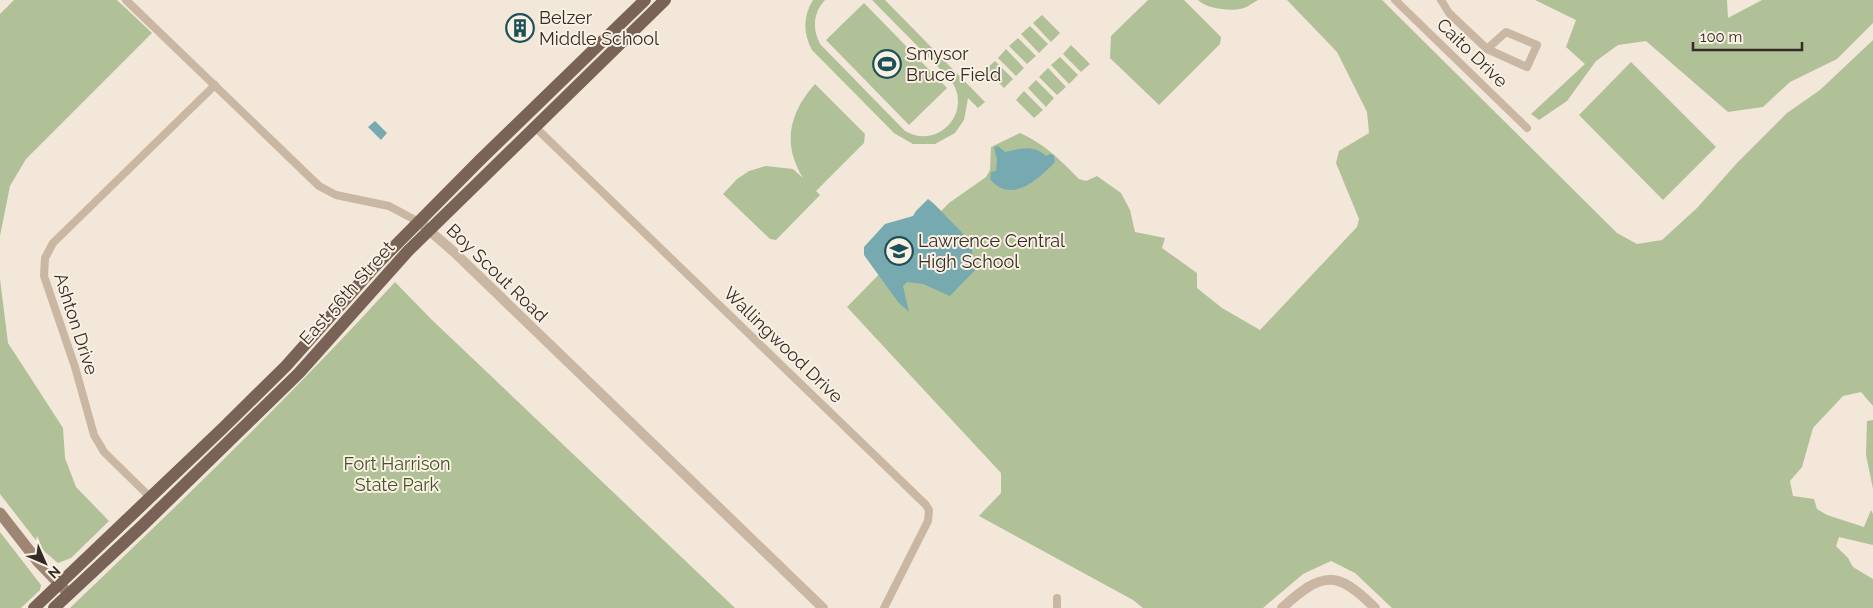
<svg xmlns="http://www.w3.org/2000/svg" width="1873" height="608" font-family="Raleway,sans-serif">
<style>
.green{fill:#b1c197}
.water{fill:#76aab0}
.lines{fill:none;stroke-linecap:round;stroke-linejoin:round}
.minor{stroke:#cab7a3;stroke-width:8}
.tertiary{stroke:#cab7a3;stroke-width:10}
.secondary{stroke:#9e8675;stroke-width:11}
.primary{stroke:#786356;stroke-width:12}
.labels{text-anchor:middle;stroke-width:4;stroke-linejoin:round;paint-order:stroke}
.poi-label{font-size:18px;fill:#352b26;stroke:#faf1e4;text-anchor:start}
.street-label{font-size:18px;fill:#352b26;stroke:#faf1e4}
.park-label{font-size:18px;fill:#425428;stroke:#faf1e4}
</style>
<rect width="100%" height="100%" fill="#f2e7d8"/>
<g class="green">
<path d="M14,0H117L152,33L26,159L10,186L0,236V14Z"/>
<path d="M813,0H825C813,13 812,28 820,44L905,131C940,151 975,109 949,78L872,0H885L985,102L978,108L968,98L964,120L955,133L935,144H913L894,133L812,50C803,33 803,16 813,0Z"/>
<path d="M1148,0H1184L1221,37L1220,44L1159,105L1110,58L1111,36Z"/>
<path d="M1198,0H1258C1254,2 1249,6 1244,8C1232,12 1207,9 1198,0Z"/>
<path d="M1287,0H1382L1617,233L1637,244L1662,240L1697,208L1737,163L1787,113L1820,90L1873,40V406L1861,392L1843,396L1813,428L1802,467L1790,481L1793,496L1814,499L1817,509L1827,515L1864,527L1871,510L1873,514V545L1839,537L1836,546L1848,558L1853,567L1873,579V608H1392L1355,573L1331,561L1303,574L1263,608H1143L1133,600L979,516L1001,493V473L847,307L949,203L986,177L990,170L991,147L1020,133C1046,145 1059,159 1079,179L1086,181L1097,176L1121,193L1130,210L1135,232L1165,238L1162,248L1197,273V288L1222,308L1260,330L1357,227L1359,219L1336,163L1339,151L1369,133L1367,112L1337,52Z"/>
<path d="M1535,0H1727L1728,18L1762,0H1873V23L1837,59L1790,82L1763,107L1728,112L1646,41L1618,45L1596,61L1567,101L1539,120L1531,114L1585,64L1566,47L1576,20Z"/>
<path d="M864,3L947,88L909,125L826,40Z"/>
<path d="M1042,15L1060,33L1051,42L1033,23Z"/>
<path d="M1030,26L1048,44L1039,53L1021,34Z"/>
<path d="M1018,38L1036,56L1027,64L1009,46Z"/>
<path d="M1071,45L1090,64L1081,72L1063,54Z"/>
<path d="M1006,49L1024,68L1016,76L998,58Z"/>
<path d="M1060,57L1078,75L1069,84L1051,65Z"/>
<path d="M995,61L1013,79L1004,88L986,69Z"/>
<path d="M1631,62L1716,147L1663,200L1579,115Z"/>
<path d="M1048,68L1066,87L1057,95L1039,77Z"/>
<path d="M1036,80L1054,98L1046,107L1028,88Z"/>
<path d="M815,84L865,134L864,143L816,191L820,195L776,240L770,239L723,194L737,179L749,171L766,166L793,169L803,178C782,144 789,113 815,84Z"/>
<path d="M1024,91L1043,110L1034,118L1016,100Z"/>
<path d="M0,279L8,343L63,428L65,458L76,487L109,521L71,558L58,563L45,552L0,494Z"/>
<path d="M395,282L431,319L735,608H70C181,502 291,396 395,282Z"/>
<path d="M1873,420V489L1866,455L1867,421Z"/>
<path d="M0,532L41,585L40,590L21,608H0Z"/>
</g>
<g class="water">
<path d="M375,121L387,133L381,140L368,127Z"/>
<path d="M998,146L1005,152C1019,149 1034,144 1046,156L1050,154L1054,155L1055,162C1039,179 1011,205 990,179L991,172L996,171L997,159L994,147Z"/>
<path d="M928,199C935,204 939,209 945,215C958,230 973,238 973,260L979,266L950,296L923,284L907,282L903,286L909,312L898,302L864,255V247L885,224L913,216L916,211Z"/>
</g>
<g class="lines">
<g class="minor">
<path d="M126,0L319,186L336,195L389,206L419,222"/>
<path d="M1395,0L1527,128"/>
<path d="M1441,0L1449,13L1487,49"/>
<path d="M1506,32L1537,45L1527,67L1487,49Z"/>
<path d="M535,127L926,505L929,510L928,521L884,608"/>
<path d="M151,498L104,452L94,435L75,367L44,276L45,258L53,243L215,85"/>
<path d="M1057,608V598"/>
</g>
<g class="tertiary">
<path d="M424,226L454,252L823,608"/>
<path d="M1282,608C1322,572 1336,569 1375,608"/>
</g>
<path class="secondary" d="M0,513L39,563L69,594"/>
<g class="primary">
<path d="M34,608L223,428L286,366L376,265L480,160L645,0"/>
<path d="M54,608L143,525L299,373L408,251L665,0"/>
</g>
</g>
<defs>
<symbol id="building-ring" viewBox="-11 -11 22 22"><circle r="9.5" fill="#faf1e4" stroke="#1a5058" stroke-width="1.5"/><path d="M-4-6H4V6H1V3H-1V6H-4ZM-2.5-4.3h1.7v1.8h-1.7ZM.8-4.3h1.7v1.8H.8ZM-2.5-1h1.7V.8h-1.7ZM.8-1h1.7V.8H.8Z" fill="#1a5058"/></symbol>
<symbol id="stadium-ring" viewBox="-11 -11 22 22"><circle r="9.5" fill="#faf1e4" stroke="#1a5058" stroke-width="1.5"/><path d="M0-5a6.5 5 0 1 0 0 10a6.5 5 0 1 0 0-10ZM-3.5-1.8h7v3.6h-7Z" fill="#1a5058"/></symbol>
<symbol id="school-ring" viewBox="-11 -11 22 22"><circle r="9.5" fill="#faf1e4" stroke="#1a5058" stroke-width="1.5"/><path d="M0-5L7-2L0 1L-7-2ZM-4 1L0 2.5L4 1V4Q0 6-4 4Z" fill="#1a5058"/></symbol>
</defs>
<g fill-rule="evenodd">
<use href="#building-ring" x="504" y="12" width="32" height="32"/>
<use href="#stadium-ring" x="871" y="48" width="32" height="32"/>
<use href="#school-ring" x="883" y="235" width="32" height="32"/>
</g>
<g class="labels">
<g class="poi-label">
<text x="539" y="24">Belzer<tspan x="539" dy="21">Middle School</tspan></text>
<text x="906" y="60">Smysor<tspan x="906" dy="21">Bruce Field</tspan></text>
<text x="918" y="247">Lawrence Central<tspan x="918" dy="21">High School</tspan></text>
</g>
<g class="street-label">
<text transform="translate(1472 53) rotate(44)" y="6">Caito Drive</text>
<text transform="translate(497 273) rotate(44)" y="6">Boy Scout Road</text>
<text transform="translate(347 293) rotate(-48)" y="6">East 56th Street</text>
<text transform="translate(76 324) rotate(72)" y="6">Ashton Drive</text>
<text transform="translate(783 345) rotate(44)" y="6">Wallingwood Drive</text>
</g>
<g class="park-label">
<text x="397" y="470">Fort Harrison<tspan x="397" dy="21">State Park</tspan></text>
</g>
</g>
<g transform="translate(45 563) rotate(135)" stroke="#faf1e4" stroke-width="4" paint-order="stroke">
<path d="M0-4L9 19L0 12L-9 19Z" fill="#352b26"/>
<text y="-8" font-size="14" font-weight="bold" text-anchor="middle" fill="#352b26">N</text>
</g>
<path d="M1693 42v8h109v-8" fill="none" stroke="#352b26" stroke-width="2.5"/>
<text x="1700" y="42" font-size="15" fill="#352b26" stroke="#faf1e4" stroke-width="4" paint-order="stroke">100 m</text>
</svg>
